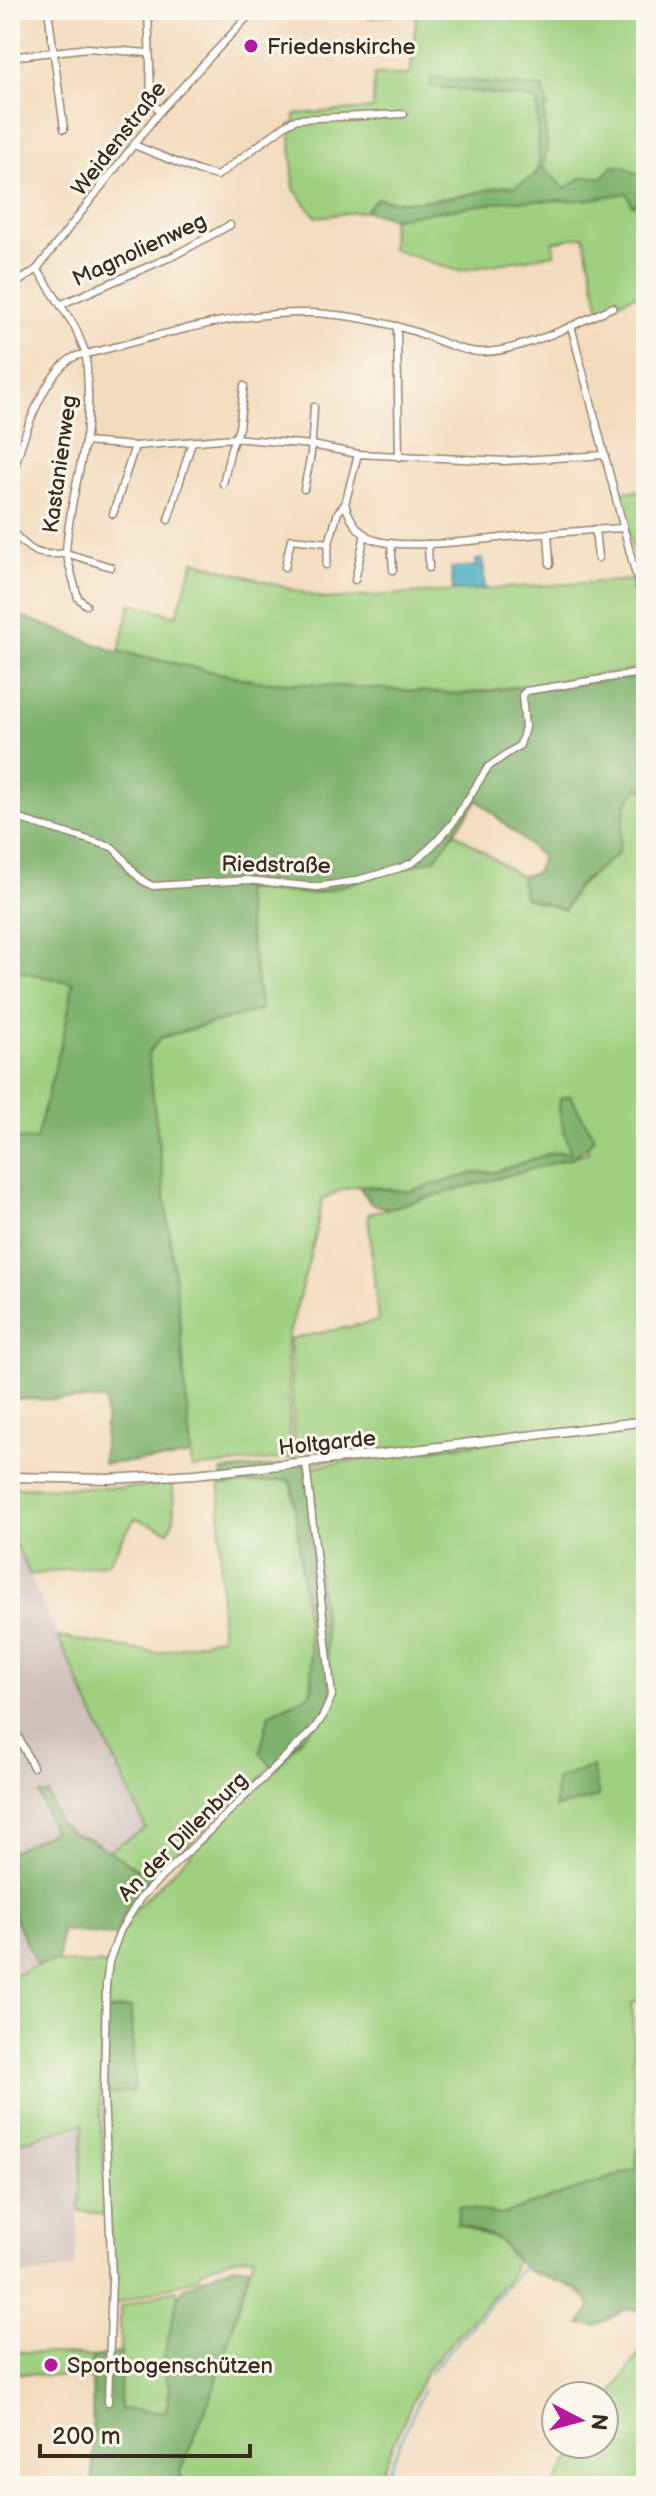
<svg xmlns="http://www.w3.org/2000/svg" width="656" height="2496" font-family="'Balsamiq Sans',sans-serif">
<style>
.industrial{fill:#d0c0bc}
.green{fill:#9fd080;stroke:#6d7d4f;stroke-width:2}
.forest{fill:#7fb26e;stroke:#5d6e46;stroke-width:2}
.water{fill:#41acc1;stroke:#3e6b70;stroke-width:2}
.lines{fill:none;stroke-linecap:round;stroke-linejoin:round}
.stream{stroke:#41acc1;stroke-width:2}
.minor-casing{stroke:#97826e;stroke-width:9}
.tertiary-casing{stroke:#97826e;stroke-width:11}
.minor{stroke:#fff;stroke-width:6}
.tertiary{stroke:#fff;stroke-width:8}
.poi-dot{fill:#b5179e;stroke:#fbf7ec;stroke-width:3}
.labels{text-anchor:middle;stroke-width:6;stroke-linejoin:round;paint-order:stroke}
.poi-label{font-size:22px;fill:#3b2a1e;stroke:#fbf7ec;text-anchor:start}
.street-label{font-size:22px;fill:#3b2a1e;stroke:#fbf7ec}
</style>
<rect width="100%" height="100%" fill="#fbf7ec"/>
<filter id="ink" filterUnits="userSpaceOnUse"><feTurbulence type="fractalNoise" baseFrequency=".0125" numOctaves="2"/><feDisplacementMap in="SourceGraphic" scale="16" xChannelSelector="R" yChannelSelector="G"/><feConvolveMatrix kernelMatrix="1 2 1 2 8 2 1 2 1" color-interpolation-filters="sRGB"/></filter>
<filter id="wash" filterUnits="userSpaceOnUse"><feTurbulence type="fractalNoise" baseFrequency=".006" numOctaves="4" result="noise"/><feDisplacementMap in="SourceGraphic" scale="32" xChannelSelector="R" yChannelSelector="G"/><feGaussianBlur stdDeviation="1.8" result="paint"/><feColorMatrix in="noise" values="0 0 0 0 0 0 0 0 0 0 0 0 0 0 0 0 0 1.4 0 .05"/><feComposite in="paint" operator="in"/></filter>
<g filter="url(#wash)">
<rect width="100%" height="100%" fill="#f3dbbd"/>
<g class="industrial">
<path d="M10,1533L146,1828L12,1909L35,1966L10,1977Z"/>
<path d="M83,2123L75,2268L10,2278V2145Z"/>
</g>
<g class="green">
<path d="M360,10H646V173L637,174L623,166L604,177H582L565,189L543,168L547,146L544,108L548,109L543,88L431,86L537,100C537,115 543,164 536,173C532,180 521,183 514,188C499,184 486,191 471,194C440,199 407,206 377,198L365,211L316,217L294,189L290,126L295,122V114L373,109L374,75H410L417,11L368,18Z"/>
<path d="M627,193L633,205L646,202V291L600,309L584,236L553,242L555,254L458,271L391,249L392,218L507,201L585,200Z"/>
<path d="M646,490V604L633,553L621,492Z"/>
<path d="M194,561L325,599L633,580L646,622V669L462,694L256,681L119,651L131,603L176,616Z"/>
<path d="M638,786L646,790V1998L632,2003L637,2169L502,2215L457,2224L500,2241L515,2261L510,2277L426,2371L375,2486H182L180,2472L216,2383L254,2256C236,2255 219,2264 202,2270L199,2277L112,2305L104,2095L130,2008L105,2011V1992C96,2066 101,2141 107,2215L79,2211L83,2123L10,2145V1977L36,1966L51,1962L108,1965L126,1918L274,1771L329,1705L309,1467L523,1437L295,1464L290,1339L378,1321L368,1214L589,1152L587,1147L594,1138L570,1153H554L495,1172L474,1173L411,1192L363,1185L341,1190L322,1200L315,1238L287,1342L291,1458L192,1468L180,1324L148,1053L161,1038L261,1010L243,889L314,894L435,859L454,832L521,877L524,897L564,910L576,889L618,853L626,805Z"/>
<path d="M10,969L73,983C66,1037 48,1088 36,1141L10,1138Z"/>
<path d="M290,1480L293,1489C296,1531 322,1664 309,1695L269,1714L272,1767L152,1878L108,1851L146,1828L58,1637L158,1653L221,1637L220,1485Z"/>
<path d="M173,1484L174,1518L169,1531L135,1518L108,1563L30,1575L10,1533V1487L123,1488Z"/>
<path d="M176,2289L178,2296L174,2319L161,2367L170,2388L166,2412L120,2410V2307Z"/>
<path d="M646,2342V2486H553L580,2444H604V2407Z"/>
<path d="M10,2351L92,2357L93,2380L10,2372Z"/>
</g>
<g class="forest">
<path d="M431,77L543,88L549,109H544L547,146L543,168L565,189L582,177H603L611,167L623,166L637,174L646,173V202L632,205L627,193L585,200L507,201L392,218L365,211L377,198C407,206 440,199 471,194C486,192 499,184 514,187L535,176L539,168L537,100L430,86Z"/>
<path d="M10,612L115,651L256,681L462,694L520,687L523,691L646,676V790L638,787L626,805L618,853L577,886L564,910L524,897L521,876L536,873L542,857L478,800L435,859L314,894L243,889L261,1010L161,1037L148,1053L180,1324L191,1455L170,1459L103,1464L106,1400L10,1399V1138L36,1140C48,1088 66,1037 73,983L10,969Z"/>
<path d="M570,1095L594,1137L587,1147L571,1158L390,1208L371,1204L359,1186L408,1192L474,1173L495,1172L554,1152L570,1153L559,1111L560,1099Z"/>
<path d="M306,1463L332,1696L323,1716L272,1767L260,1752L269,1714L309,1695L313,1684L293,1489L289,1480L220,1485L222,1471Z"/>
<path d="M592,1767L599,1797L555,1808L556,1779Z"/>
<path d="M39,1794H48L59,1823L72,1833L90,1839L152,1878L129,1905L115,1936L61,1930L58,1962L36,1964L10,1908V1852L53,1831Z"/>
<path d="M131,2008L135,2091L104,2095L105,2011Z"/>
<path d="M640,2149L646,2182V2309L624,2310L597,2326L580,2324L591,2308C584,2283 549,2281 529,2271C515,2264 510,2248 498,2240C486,2233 470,2229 457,2224L459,2206L502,2215L636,2169V2152Z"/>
<path d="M233,2265L249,2267L216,2383L180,2472L182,2486H93L92,2357L121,2353L120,2409L166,2412L170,2388L161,2367L178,2296L185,2287Z"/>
</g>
<path class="water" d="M483,559L485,589L453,591L451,568L476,566V560Z"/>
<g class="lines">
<g class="stream">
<path d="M430,2373L524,2266"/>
<path d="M381,2486L424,2389"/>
</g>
</g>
</g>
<g filter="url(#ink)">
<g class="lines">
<defs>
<g id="minor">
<path d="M48,10L64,129"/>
<path d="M148,10L151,95L152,102L160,111"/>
<path d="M10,57L88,48L147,53"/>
<path d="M134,145L198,171L217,176L287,124L297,119L404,114"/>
<path d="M37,269L75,327L86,354C160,336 231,312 308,313C345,314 381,321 416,332C438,340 462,353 486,352C523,350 579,323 613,307"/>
<path d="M10,288L37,269L160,111L254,10"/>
<path d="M62,304L175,255L230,225"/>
<path d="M397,326L399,457"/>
<path d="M571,326L646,614"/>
<path d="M85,442L135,446L234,438L312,445L358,454L504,461L605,455"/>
<path d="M223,484L231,448L239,428L244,386"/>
<path d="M304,489L311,454L314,407"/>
<path d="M10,493C13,460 42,373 74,357C77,355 82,355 86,354C88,383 90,413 85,442C78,480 68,515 66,553C36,558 29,550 10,529"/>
<path d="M345,504C349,517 357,531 370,538C398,552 485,539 518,536C553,533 588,530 623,528"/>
<path d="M113,514L135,446"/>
<path d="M168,520L192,442"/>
<path d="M595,529L598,558"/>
<path d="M548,533L550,564"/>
<path d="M391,542L393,570"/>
<path d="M428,544L429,568"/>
<path d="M326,565L329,543"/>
<path d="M285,567L291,539L329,543L338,512L345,504L358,454"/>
<path d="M355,580L365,534"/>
<path d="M86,605L78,598L66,553L111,567"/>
<path d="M10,816L112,847C129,861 132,878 153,886L247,880L317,887L354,881L400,868L414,862L434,844L452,824L488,767L520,745L525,728L522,695L526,691L646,672"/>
<path d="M10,1720L33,1767"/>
<path d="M108,2402L112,2279L104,2093L106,1985L109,1962L120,1931L141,1897L314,1729L323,1716L332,1696L306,1463"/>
</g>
<path id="tertiary" d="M10,1477L109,1479L195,1474L391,1453L646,1421"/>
</defs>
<use href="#minor" class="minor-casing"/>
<use href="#tertiary" class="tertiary-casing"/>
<use href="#minor" class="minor"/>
<use href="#tertiary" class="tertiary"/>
</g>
</g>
<g class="poi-dot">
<circle cx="251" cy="46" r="8"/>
<circle cx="51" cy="2365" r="8"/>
</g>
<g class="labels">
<g class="poi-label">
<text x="267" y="54">Friedenskirche</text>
<text x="67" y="2373">Sportbogenschützen</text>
</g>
<g class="street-label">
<text transform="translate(118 138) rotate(-52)" y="8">Weidenstraße</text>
<text transform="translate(139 249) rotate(-25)" y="8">Magnolienweg</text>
<text transform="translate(59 464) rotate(-82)" y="8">Kastanienweg</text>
<text transform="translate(276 864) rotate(1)" y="8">Riedstraße</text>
<text transform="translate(327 1442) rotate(-6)" y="8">Holtgarde</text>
<text transform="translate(182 1836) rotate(-45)" y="8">An der Dillenburg</text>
</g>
</g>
<rect width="656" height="2496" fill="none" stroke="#fbf7ec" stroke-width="40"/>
<g transform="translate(580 2420) rotate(96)"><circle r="38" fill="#fbf7ec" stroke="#aea59a" stroke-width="2"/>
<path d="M0-6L14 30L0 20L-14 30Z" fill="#b5179e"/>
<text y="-12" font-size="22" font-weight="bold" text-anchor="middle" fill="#3b2a1e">N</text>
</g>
<path d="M40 2444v12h210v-12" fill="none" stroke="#3b2a1e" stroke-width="4"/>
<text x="52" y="2444" font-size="24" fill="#3b2a1e" stroke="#fbf7ec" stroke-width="6" paint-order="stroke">200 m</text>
</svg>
